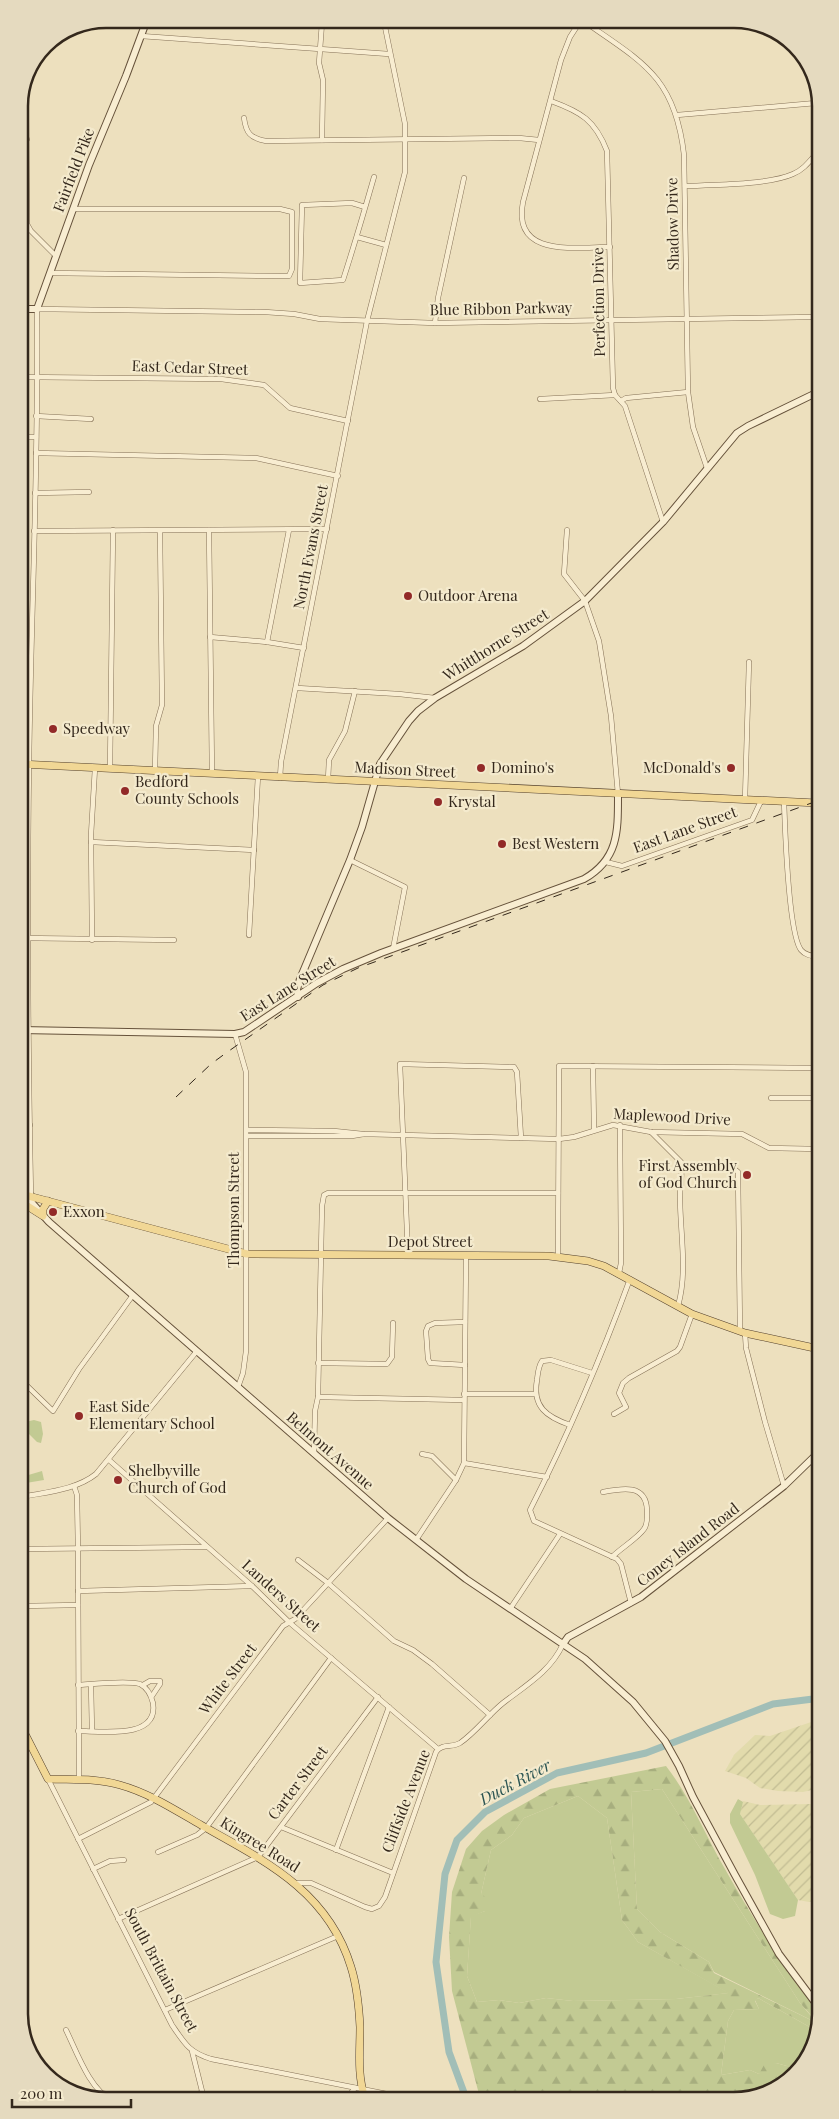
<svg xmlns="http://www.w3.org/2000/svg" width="839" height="2119" font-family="'Playfair Display',serif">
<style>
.farmland{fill:url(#farmland-furrows)}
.green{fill:#c2ca93}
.forest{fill:url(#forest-firs);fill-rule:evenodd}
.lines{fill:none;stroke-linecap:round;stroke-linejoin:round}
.river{stroke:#a1beb7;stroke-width:7}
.street-casing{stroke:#857157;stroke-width:5.5}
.secondary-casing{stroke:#66523b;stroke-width:8}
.primary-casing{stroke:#523f2c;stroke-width:8}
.street{stroke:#f8edd1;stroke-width:4.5}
.secondary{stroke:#f8edd1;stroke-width:6}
.primary{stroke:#f1d795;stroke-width:7}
.rail{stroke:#34281c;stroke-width:1;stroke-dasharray:9 9;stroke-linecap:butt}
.poi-dot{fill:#922a28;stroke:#f4eacd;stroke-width:2}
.labels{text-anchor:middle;stroke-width:4.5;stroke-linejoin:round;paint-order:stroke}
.street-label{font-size:15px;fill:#34281c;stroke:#f4eacd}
.poi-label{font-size:15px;fill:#34281c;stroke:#f4eacd;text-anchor:start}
.water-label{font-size:16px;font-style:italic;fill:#2b5452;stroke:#f4eacd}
.rim{fill:none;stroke:#34281c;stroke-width:2.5}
</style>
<defs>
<pattern id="farmland-furrows" width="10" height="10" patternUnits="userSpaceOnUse" patternTransform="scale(1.25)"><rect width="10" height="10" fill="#e2dbac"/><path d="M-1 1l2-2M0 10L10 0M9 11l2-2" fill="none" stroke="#c2bc93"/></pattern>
<pattern id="forest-firs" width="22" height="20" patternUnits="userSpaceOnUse" patternTransform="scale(1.25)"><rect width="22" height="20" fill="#c2ca93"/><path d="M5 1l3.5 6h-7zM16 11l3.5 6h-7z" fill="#a7ae7e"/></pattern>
</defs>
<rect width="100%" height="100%" fill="#ede0be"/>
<g class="farmland">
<path d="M820,1719V1788L803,1792L778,1791L760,1788L746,1778L725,1771L734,1755L755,1735L770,1736Z"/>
<path d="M743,1801L760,1805L811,1804L820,1802V1899L809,1902L798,1900L740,1814Z"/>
</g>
<g class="green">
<path d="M34,1420L41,1422L43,1434L41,1443L37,1442L25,1430V1422Z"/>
<path d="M42,1471L44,1480L26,1483L25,1476Z"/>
<path d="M662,1789L800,2003L817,2023L714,1972L709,1962L660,1932L637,1909L631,1792Z"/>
<path d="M578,1796L607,1818L622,1920L638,1942L729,1993L676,1999L573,2001L546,1998L519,2003L499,2000L477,2002L467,1976L471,1916L485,1911L481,1894L491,1850L512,1835L524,1818Z"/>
<path d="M738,1799L743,1802L740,1814L798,1900L795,1916L783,1919L770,1914L755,1875L730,1823V1814Z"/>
<path d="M758,1998L815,2030L802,2066L798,2069L776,2063L759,2074L750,2070L721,2075L728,2021L734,2010L759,2009L755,2000Z"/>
</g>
<path class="forest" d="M666,1766C691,1798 705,1835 725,1869C753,1919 785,1969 820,2014L817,2022L800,2003L662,1789L631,1792L637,1909L660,1932L709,1962L714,1973L817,2023L815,2030L758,1998L755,2001L759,2009L734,2010L728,2021L721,2075L750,2070L759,2074L764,2065L776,2063L798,2069L761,2096L480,2098L452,1991L449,1937L452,1892L466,1849L482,1831L504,1815L550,1789ZM578,1796L607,1818L622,1920L638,1942L728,1993L676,1999L573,2001L546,1998L519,2003L499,2000L477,2002L467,1976L471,1917L485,1911L490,1900L481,1894L491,1850L512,1835L524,1818Z"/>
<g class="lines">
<path class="river" d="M466,2098L449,2052L436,1962L445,1874L457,1840L485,1812L557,1773L646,1753L773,1704L813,1699L820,1696"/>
<defs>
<g id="street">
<path d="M706,19L712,23L721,24L729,19"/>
<path d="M581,20L570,37L561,60L523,202C512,258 575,247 610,247"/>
<path d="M582,20C642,62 675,76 684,155L688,392L693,427L707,468"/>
<path d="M141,36L389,54"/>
<path d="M26,84L27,224L31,231L55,255"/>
<path d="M551,101C581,112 595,120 607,151L613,388L615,395L625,406L663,522"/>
<path d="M677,115L816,103"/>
<path d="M244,118C246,133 250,138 266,141L519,138L539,140"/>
<path d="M19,140L27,139"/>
<path d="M322,140L323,80L319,63L322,23"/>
<path d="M685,186C713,185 768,185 793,174C803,170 809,162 816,154"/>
<path d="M365,207L352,203L302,205L300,283L343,280C354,246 364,212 374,177"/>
<path d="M357,237L386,245"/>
<path d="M50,273L282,276H289L292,269V212L280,209H73"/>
<path d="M435,323L438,298L464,178"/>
<path d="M20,377L221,379L264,385L290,408L348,421"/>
<path d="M540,399L615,395"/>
<path d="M621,401L626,398L688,392"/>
<path d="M36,416L91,419"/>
<path d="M20,437H36"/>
<path d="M36,453L256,458L338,476"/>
<path d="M35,493L89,492"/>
<path d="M209,530L212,773"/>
<path d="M567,530L564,574L585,601L599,641L611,716L618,794"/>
<path d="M34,531L327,529"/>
<path d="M210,637L267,642L304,648"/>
<path d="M267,642L289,530"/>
<path d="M297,688L399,694L435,698"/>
<path d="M110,769L113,530"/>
<path d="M155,771L156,726L162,705L160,531"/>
<path d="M280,778L281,762L367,321L405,172V124L384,22"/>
<path d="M328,780L329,760L345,731L355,691"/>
<path d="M745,800L749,662"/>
<path d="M784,801C785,827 788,933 801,950C805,955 811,956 818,957"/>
<path d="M91,842L254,850"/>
<path d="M350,860L405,887L393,949"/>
<path d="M606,862L622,866L752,820L761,801"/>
<path d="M249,935L258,776"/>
<path d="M21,938L174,940"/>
<path d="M92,940L91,835L95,768"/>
<path d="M235,1034L246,1072V1351L243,1373L238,1387"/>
<path d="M593,1066L594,1130"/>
<path d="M771,1098H818"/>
<path d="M21,1125H30"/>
<path d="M247,1130L334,1131L363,1134"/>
<path d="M651,1132L681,1162C683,1173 680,1185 680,1197C680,1233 688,1271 678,1306"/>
<path d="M247,1136H352L364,1134L559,1139L574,1137L613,1125L651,1132L742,1134L769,1148L818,1149"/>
<path d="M682,1167L733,1168L738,1172L740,1331"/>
<path d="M31,1196C28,1052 27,908 29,764C31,612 39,460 37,309L265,312L294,314L320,319L435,323L816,317"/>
<path d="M408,1255L400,1064L514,1067L517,1072L521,1138"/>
<path d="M558,1257L559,1066L818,1068"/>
<path d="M619,1273L621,1263L620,1125"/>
<path d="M630,1279C601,1358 568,1435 530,1510L534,1521L617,1559L621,1564L631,1603"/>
<path d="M745,1333L746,1348L765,1422L784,1486"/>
<path d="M318,1363L387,1364L392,1357L393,1323"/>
<path d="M465,1365L430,1363L428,1359L426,1331L428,1326L435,1323L465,1322"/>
<path d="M22,1381L53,1411L79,1369L133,1295"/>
<path d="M464,1394H534"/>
<path d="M318,1397L464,1400"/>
<path d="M614,1414L626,1407L619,1393L623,1383L629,1378L677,1351L680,1347L692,1314"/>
<path d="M570,1425C547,1417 532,1407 537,1380C538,1373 538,1367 542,1361L551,1360L592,1373"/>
<path d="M314,1454L315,1411L318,1397L322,1206L324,1195L328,1193H558"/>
<path d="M422,1454L432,1456L456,1480"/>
<path d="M109,1460L252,1586L290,1623L438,1749"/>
<path d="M464,1463L547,1477"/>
<path d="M74,1486L77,1495L78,1549L79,1779"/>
<path d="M603,1492C623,1488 646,1484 647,1510C647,1516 648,1524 644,1529C638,1538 621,1548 612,1557"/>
<path d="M22,1497C46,1492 76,1490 96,1474L197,1351"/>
<path d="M416,1540L456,1480L464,1463L466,1255"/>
<path d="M22,1549L207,1547"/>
<path d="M298,1560L328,1583L394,1641L413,1650L432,1664L490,1715"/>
<path d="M78,1591L252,1586"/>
<path d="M22,1606L78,1605"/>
<path d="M510,1609L560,1534"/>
<path d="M78,1685C93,1684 128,1680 140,1684C148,1688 151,1695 153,1703C159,1740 101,1731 78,1731"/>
<path d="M91,1685L92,1731"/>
<path d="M143,1685L150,1681H160V1684L152,1696"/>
<path d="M48,1779L172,2025C185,2044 189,2052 211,2059L407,2098"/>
<path d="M281,1827L393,1873"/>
<path d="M78,1839L151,1802L283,1626L295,1619L388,1518"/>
<path d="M336,1850L389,1707"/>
<path d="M158,1852L197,1835L206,1828L331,1658"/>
<path d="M93,1869L110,1861L124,1860"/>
<path d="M296,1883H311L365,1907L372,1909L379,1906L385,1897L436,1752C442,1743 452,1748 460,1743C476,1732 488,1715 503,1703C525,1686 551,1671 563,1644"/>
<path d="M118,1919L258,1857L378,1697"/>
<path d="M165,2010L338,1936"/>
<path d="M66,2030C76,2050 90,2091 112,2100"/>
<path d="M192,2051L204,2099"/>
<path d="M347,2098L355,2088"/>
<path d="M177,2100L201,2093"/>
</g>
<g id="secondary">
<path d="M19,309H37L89,165L126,76L145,25"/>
<path d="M298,997L297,989L300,979L350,860L362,827L380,764L409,721L418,711L435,698L523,646L585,601L663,522L737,433L748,426L816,393"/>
<path d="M21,1030L235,1034L244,1032L317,983L343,969L381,953L584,879C619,859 618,831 618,794"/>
<path d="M31,1196L32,1203L49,1222L388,1518L466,1579L585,1659L633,1702L665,1741L679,1766L693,1797L735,1875L779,1954L820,2009"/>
<path d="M563,1644L568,1637L641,1597L784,1486L819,1452"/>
</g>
<g id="primary">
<path d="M20,764L817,803"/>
<path d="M21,1194L247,1254L549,1256L588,1261L604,1266L692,1314L745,1333L819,1349"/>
<path d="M21,1202L43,1216V1209L48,1201"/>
<path d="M23,1730L48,1779C73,1780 96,1778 120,1785C149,1793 175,1810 201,1825C265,1861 328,1891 351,1967C357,1986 359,2007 360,2027C360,2051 357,2075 365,2098"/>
</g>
</defs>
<use href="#street" class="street-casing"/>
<use href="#secondary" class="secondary-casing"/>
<use href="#primary" class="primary-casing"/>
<use href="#street" class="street"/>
<use href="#secondary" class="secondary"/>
<use href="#primary" class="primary"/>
<path class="rail" d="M176,1097L211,1064L226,1053L323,985L358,968L817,801"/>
</g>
<g class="poi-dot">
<circle cx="408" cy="596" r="5"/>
<circle cx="53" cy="729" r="5"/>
<circle cx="481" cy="768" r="5"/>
<circle cx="731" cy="768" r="5"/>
<circle cx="125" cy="791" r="5"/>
<circle cx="438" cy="802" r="5"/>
<circle cx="502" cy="844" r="5"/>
<circle cx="747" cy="1175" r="5"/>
<circle cx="53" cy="1212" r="5"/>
<circle cx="79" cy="1416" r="5"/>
<circle cx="118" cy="1480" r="5"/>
</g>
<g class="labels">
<g class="street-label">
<text transform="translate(74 170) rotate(-69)" y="5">Fairfield Pike</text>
<text transform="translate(673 224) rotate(-91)" y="5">Shadow Drive</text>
<text transform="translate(599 302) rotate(-91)" y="5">Perfection Drive</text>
<text transform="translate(501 309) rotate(-1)" y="5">Blue Ribbon Parkway</text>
<text transform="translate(190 368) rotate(2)" y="5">East Cedar Street</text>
<text transform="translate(311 547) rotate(-79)" y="5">North Evans Street</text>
<text transform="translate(496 645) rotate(-32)" y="5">Whitthorne Street</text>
<text transform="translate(405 770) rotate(3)" y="5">Madison Street</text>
<text transform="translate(685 830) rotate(-20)" y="5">East Lane Street</text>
<text transform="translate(288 989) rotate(-32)" y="5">East Lane Street</text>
<text transform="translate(672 1117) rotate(3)" y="5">Maplewood Drive</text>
<text transform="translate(234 1210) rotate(-90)" y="5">Thompson Street</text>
<text x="430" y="1247">Depot Street</text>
<text transform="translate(330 1451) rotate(41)" y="5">Belmont Avenue</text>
<text transform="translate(688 1545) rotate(-38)" y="5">Coney Island Road</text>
<text transform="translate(281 1596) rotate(42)" y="5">Landers Street</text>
<text transform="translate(228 1679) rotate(-53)" y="5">White Street</text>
<text transform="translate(298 1783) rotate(-53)" y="5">Carter Street</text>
<text transform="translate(406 1801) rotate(-69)" y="5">Cliffside Avenue</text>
<text transform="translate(260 1845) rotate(32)" y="5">Kingree Road</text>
<text transform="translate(161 1970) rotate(62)" y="5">South Brittain Street</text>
</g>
<g class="poi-label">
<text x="418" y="601">Outdoor Arena</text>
<text x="63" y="734">Speedway</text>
<text x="491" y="773">Domino's</text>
<text x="721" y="773" text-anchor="end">McDonald's</text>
<text x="135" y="787">Bedford<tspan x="135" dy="17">County Schools</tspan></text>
<text x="448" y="807">Krystal</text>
<text x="512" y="849">Best Western</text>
<text x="737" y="1171" text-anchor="end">First Assembly<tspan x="737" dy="17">of God Church</tspan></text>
<text x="63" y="1217">Exxon</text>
<text x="89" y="1412">East Side<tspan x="89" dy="17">Elementary School</tspan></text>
<text x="128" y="1476">Shelbyville<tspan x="128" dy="17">Church of God</tspan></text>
</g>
<g class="water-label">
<text transform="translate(515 1782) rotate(-28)" y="6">Duck River</text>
</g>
</g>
<path d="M0 0H839V2119H0ZM106 28H734A78 78 0 0 1 812 106V2014A78 78 0 0 1 734 2092H106A78 78 0 0 1 28 2014V106A78 78 0 0 1 106 28Z" fill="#e5dabf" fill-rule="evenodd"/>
<path class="rim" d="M106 28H734A78 78 0 0 1 812 106V2014A78 78 0 0 1 734 2092H106A78 78 0 0 1 28 2014V106A78 78 0 0 1 106 28Z"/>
<path d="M12 2099v8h119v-8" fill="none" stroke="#34281c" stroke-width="2.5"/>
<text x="20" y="2099" font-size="15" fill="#34281c" stroke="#f4eacd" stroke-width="4" paint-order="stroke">200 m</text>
</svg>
